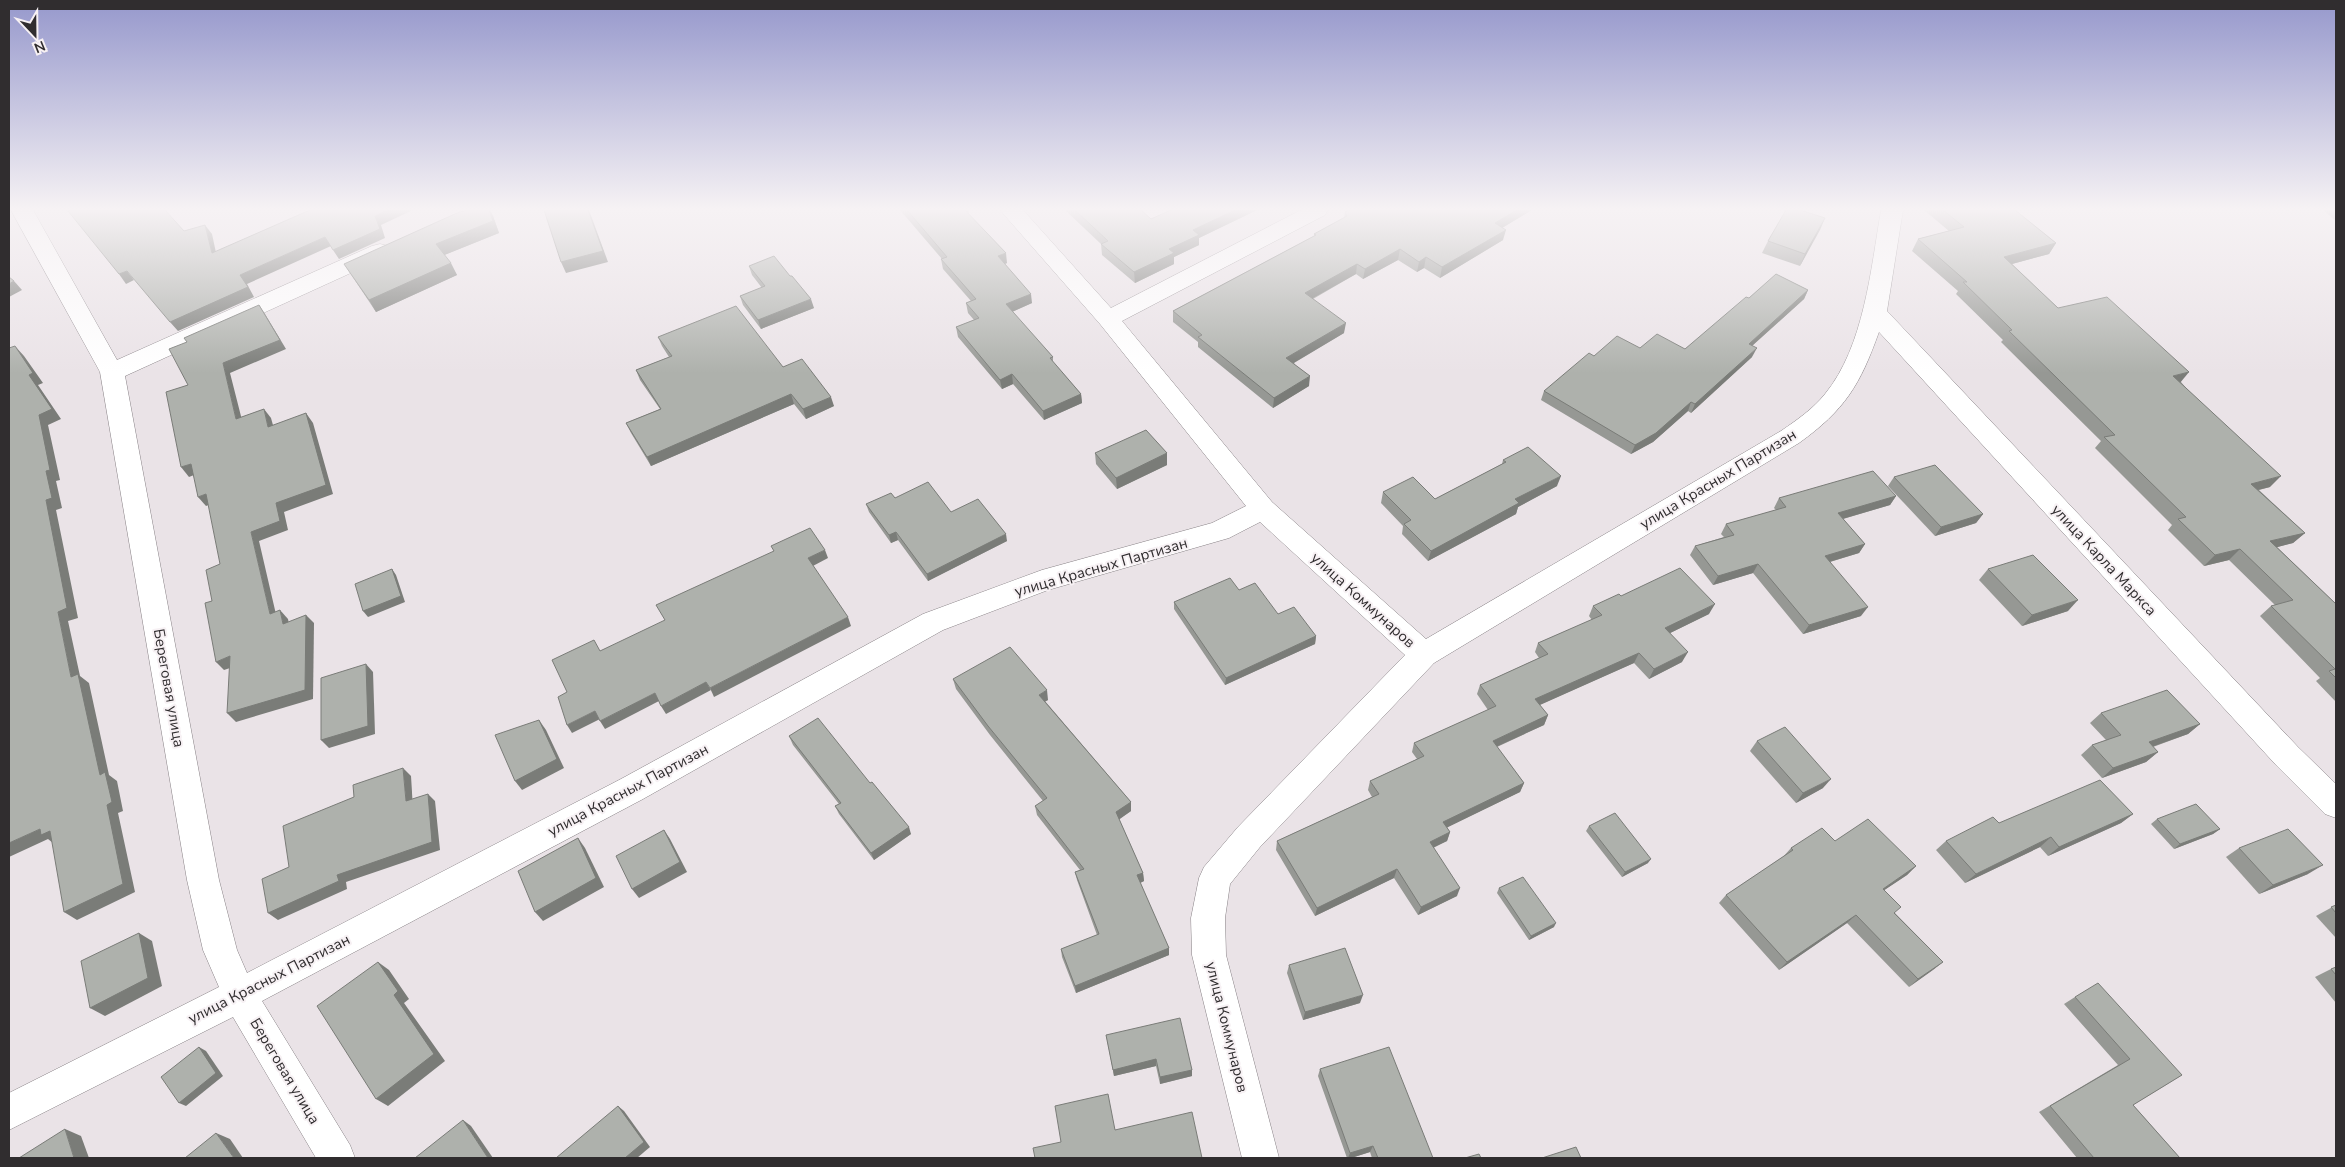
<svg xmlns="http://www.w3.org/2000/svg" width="2345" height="1167" font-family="'Nunito Sans',sans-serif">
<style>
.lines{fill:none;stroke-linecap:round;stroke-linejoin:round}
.minor-casing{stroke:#888286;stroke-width:1}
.minor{fill:#fff;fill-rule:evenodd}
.wall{fill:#969894}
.shaded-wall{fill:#7a7c78}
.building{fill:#aeb1ac;stroke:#7a7c78}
.labels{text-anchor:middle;stroke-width:4;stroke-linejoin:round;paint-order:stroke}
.street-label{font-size:15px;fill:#302d2f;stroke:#f7f1f4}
</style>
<rect width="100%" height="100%" fill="#eae3e7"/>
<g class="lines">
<defs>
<path id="minor" d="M11,210H33L117,360L372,246L380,244L388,246L391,251L388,256L125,376L219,880L237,950L247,973L621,779L923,614L1042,570L1212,523L1246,506L1100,324L1000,210H1023L1111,308L1301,210H1328L1325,215L1122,321L1272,502L1426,639L1781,431C1797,420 1813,409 1825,394C1864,347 1871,268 1881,210H1903L1887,311L2298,747L2336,784V818L2325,814L2276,765L1879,332C1860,385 1845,410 1799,443L1434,663L1260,847L1230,884L1225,918L1226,955L1279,1158H1242L1192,955L1191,918L1199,878L1204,867L1238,827L1405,655L1260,522L1229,538L1048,590L943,630L643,799L262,1001L350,1145L355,1158H316L233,1017L9,1130V1093L219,987L203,950L187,880L100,372Z"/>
</defs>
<use href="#minor" class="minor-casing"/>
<use href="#minor" class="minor"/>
</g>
<g class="wall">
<path d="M900,210H968L969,214L1007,263L1005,264L1032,303L1012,312L1053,357V362L1081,394L1082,403L1044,420L1013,384L1002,389L958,337L956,327L974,320L968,313L966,303L971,301L943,269L941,259H942Z"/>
<path d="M1065,210H1141L1151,219L1171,210H1257L1199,238V245L1174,257V264L1135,283L1102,255L1101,244Z"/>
<path d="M1349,210H1532L1502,228L1503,240L1440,278L1424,268L1417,272L1398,260L1363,279L1356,274L1313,299L1344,333L1294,363L1309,386L1273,408L1198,347V342L1173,322V311L1314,236V234L1344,218L1345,212Z"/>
<path d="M1924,210H2015L2056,243L2049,254L2012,264L2058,308L2181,382L2270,487L2259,490L2305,533L2293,543L2277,547L2336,604V702L2316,681L2320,678L2260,616L2271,606L2275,605L2229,560L2204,566L2168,530L2172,525L2095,448L2101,441L2001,342L2003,340L1956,294L1958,291L1912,251L1918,239L1949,231Z"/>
<path d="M2323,210H2336V221Z"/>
<path d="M493,216L499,233L444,255L457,275L376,312L344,264Z"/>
<path d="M1825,218L1800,266L1762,253L1768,241Z"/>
<path d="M749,266L814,308L761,329L743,305L740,296L762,288L752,275Z"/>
<path d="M1808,290L1804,299L1752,346V357L1691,413L1688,411L1653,442L1631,454L1541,400L1544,391L1594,356L1640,348L1685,349L1749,298Z"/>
<path d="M658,337L783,367L834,406L806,419L794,404L651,466L631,433L626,423L660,409L640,380L636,370L669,357L662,346Z"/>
<path d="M1095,453H1167V465L1117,489L1096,464Z"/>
<path d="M1503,460L1557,486L1518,507L1516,514L1428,561L1402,534L1403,526L1381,503L1383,492L1435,499L1502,464Z"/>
<path d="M1894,477L1983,514L1976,523L1935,536L1888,486Z"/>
<path d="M1896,496L1890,505L1843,519L1865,544L1859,553L1830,562L1861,616L1803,634L1753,573L1713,585L1690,555L1695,546L1724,537L1721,534L1726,524L1776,510L1774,508L1779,498Z"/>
<path d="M866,504L951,512L1007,541L928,581L898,540L891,543L869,512Z"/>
<path d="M1988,569L2068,611L2022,626L1979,580Z"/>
<path d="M1621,596L1709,614L1670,633L1682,662L1649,679L1634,663L1539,705L1548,715L1544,725L1497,747L1524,783L1520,792L1447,827L1450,832L1447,841L1433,847L1457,896L1418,915L1394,878L1315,916L1276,850L1277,841L1372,797L1368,790L1370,781L1417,759L1412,752L1414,743L1488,710L1477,694L1480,685L1539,658L1535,652L1538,643L1592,620L1589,616L1593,606Z"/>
<path d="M1174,602L1278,614L1316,636L1315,644L1225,685L1174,609Z"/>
<path d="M953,679L1048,700L1045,701L1131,802V811L1119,819L1143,873L1144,881L1140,883L1169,948V955L1076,993L1062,957L1061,949L1097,935L1077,880L1075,872L1080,870L1037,815L1035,806L1043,801L990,735L956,689Z"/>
<path d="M2101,713L2200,724L2188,734L2153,747L2158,752L2146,762L2102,778L2081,755L2092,745L2106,740L2090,723Z"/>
<path d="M789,736L870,783L911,834L874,860L839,814L835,806L839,804L793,745Z"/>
<path d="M1757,741L1823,788L1796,803L1750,751Z"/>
<path d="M2133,814L2121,823L2048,856L2040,847L1965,883L1936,850L1946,841L1999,823Z"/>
<path d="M2157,819L2220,829L2213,834L2174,849L2151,824Z"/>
<path d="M1589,826L1648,863L1622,877L1586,831Z"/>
<path d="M1835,841L1916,866L1907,875L1884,890L1895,913L1943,962L1909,987L1847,923L1779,970L1719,903L1726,895L1783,857L1791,848Z"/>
<path d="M2239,848L2308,874L2259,894L2226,857Z"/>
<path d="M1499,888L1554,927L1529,940L1497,893Z"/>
<path d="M2336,905V938L2316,916Z"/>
<path d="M1289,965L1360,1003L1303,1020L1287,973Z"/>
<path d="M2336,967V1003L2315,977L2331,969Z"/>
<path d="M2075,997L2182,1075L2133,1105L2180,1158H2077L2039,1112L2118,1065L2064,1004Z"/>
<path d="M1106,1035L1192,1070V1076L1160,1084L1156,1066L1114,1076Z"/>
<path d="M1320,1069L1433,1158H1372L1370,1152L1351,1158H1347L1318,1076Z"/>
</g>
<g class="shaded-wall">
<path d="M388,210H413L381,225L385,238L339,259L333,250L375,216Z"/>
<path d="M489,210H490L493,216L499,233L442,256L436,244Z"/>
<path d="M588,210H589L608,262L566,273L561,262Z"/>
<path d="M1235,210H1257L1199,238V245L1174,257V264L1135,283L1134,272L1169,249L1193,230Z"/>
<path d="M1517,210H1532L1492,234L1495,223Z"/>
<path d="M1825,218L1820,230L1800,266L1805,254Z"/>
<path d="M205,225L212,234L218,262L212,253Z"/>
<path d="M1506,230L1503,240L1440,278L1442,267Z"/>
<path d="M325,237L331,246L247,284L254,297L178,331L170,322L240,275Z"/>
<path d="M2056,243L2049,254L1997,268L2004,257Z"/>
<path d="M1400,249L1398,260L1363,279L1365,269Z"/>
<path d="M1006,253L1007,263L999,266L998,256Z"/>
<path d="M1426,257L1424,268L1417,272L1419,262Z"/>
<path d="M451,263L457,275L376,312L369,300Z"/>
<path d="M1357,264L1356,274L1304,303L1305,293Z"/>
<path d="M127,271L134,280L126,284L119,274Z"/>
<path d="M14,281L22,290L9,297V284Z"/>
<path d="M1808,290L1804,299L1744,353L1749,344Z"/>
<path d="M1031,294L1032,303L1007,314L1006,304Z"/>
<path d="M811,299L814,308L761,329L758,320Z"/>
<path d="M259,305L265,314L286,349L230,373L244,428L236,419L223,363Z"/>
<path d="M1346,323L1344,333L1285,368L1286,358Z"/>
<path d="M15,346L24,356L43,383L38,385L61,419L48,425L60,480L56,481L62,508L56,510L78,618L68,621L80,676L89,683L109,775L117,781L123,811L118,813L135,892L77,920L64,912L100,775L71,677L58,612L46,500L29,375Z"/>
<path d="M1757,348L1752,357L1691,413L1695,404Z"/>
<path d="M2189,372L2180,383L2173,376Z"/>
<path d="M1012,374L1013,384L1002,389L1000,380Z"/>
<path d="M1310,376L1309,386L1273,408L1274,398Z"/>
<path d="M791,394L794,404L651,466L647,457Z"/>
<path d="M1081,394L1082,403L1044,420L1043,411Z"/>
<path d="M831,397L834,406L806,419L803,409Z"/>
<path d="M1691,402L1688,411L1653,442L1631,454L1635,445Z"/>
<path d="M264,409L271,418L276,436L268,427Z"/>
<path d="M306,413L313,423L333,494L284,512L288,530L259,541L278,623L270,614L251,532Z"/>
<path d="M1167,453V465L1117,489L1116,478Z"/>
<path d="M191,464L199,473L189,477L181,467Z"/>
<path d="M1561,476L1557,486L1518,507L1516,514L1428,561L1431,551L1515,499Z"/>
<path d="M2281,476L2270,487L2241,494L2251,484Z"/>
<path d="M206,494L214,503L206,506L198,497Z"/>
<path d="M1896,496L1890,505L1832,522L1838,513Z"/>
<path d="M1983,514L1976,523L1935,536L1941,527Z"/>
<path d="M896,532L898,540L891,543L889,535Z"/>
<path d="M2305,533L2293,543L2259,552L2270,541Z"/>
<path d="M1006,534L1007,541L928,581L927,574Z"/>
<path d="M1865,544L1859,553L1819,565L1825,556Z"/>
<path d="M2240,549L2229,560L2204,566L2215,555Z"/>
<path d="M825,550L828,558L811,567L808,558Z"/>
<path d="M1758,564L1753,573L1713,585L1718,576Z"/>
<path d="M392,569L396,575L405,602L368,617L363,611Z"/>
<path d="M2078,600L2068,611L2022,626L2032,615Z"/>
<path d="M1715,604L1709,614L1660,638L1665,628Z"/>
<path d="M1868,607L1861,616L1803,634L1809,625Z"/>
<path d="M280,610L288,619L291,633L283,624Z"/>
<path d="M306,615L314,623L313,699L236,722L227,713Z"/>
<path d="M848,617L851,626L714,697L710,688Z"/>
<path d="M1316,636L1315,644L1225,685L1226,678Z"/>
<path d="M1688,652L1682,662L1649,679L1654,669Z"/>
<path d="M1639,653L1634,663L1531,709L1535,699Z"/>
<path d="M230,656L239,665L224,670L216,662Z"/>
<path d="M366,664L373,672L375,734L329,748L321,740Z"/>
<path d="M706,682L711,690L666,714L661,706Z"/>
<path d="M1047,690L1048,700L1041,704L1039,695Z"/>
<path d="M655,693L659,701L605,729L600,721Z"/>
<path d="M595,711L600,719L572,733L567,725Z"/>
<path d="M1548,715L1544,725L1489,750L1493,741Z"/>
<path d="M539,720L546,730L564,768L522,790L515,781Z"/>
<path d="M2200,724L2188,734L2137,752L2149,742Z"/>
<path d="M2158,752L2146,762L2102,778L2113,768Z"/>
<path d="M403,768L411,776L413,809L406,801Z"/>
<path d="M1831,779L1823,788L1796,803L1803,793Z"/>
<path d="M1524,783L1520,792L1440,831L1443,822Z"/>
<path d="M428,794L435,801L440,850L346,882L347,889L278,920L268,913L337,875Z"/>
<path d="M1131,802V811L1117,821L1116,812Z"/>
<path d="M2133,814L2121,823L2048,856L2059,847Z"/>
<path d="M909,827L911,834L874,860L871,853Z"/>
<path d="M40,829L50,831L53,843L48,839L9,857V843Z"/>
<path d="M2220,829L2213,834L2174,849L2180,844Z"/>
<path d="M664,830L670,839L687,872L639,898L632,889Z"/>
<path d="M1450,832L1447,841L1427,851L1430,842Z"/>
<path d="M2051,837L2040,847L1965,883L1976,874Z"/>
<path d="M578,838L585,848L604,887L543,921L535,912Z"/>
<path d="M1651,859L1648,863L1622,877L1625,872Z"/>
<path d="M2323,865L2308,874L2259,894L2273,885Z"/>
<path d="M1916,866L1907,875L1874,897L1883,889Z"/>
<path d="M1397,869L1394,878L1315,916L1317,908Z"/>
<path d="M1143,873L1144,881L1138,884L1137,875Z"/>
<path d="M1460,888L1457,896L1418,915L1421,907Z"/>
<path d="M1856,915L1847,923L1779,970L1787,962Z"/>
<path d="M1556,923L1554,927L1529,940L1531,936Z"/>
<path d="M139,933L152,941L162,986L105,1016L90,1008Z"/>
<path d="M1169,948V955L1076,993L1075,986Z"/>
<path d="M378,962L389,970L409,999L404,1003L445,1061L388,1106L376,1099Z"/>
<path d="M1943,962L1933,970L1909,987L1918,979Z"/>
<path d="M1363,995L1360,1003L1303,1020L1305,1012Z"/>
<path d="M199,1047L206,1051L223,1076L186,1106L179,1103Z"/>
<path d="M1156,1059V1066L1114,1076L1113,1070Z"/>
<path d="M1192,1070V1076L1160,1084V1077Z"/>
<path d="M618,1106L624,1111L650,1147L637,1158H625Z"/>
<path d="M463,1120L471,1126L493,1158H488Z"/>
<path d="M65,1129L81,1136L89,1158H74Z"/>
<path d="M216,1133L230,1139L243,1158H234Z"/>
<path d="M1373,1146L1370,1152L1351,1158H1348L1350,1153Z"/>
</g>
<g class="building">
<path d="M70,210H165L184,231L205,225L212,253L310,210H388L375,216L380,229L333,250L325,237L240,275L248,287L170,322L127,271L119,274L68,211Z"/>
<path d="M467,210H489L493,221L436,244L451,263L369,300L344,264L457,213Z"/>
<path d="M544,210H588L603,251L561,262Z"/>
<path d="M907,210H965L1006,253L998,256L1031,294L1006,304L1053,357L1050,358L1081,394L1043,411L1012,374L1000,380L956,327L979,318L966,303L976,299L941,259L947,257Z"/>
<path d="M1075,210H1141L1151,219L1171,210H1235L1193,230L1199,235L1169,249L1174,253L1134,272L1101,244L1108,241Z"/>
<path d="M1349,210H1517L1495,223L1506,230L1442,267L1426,257L1419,262L1400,249L1365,269L1357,264L1305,293L1346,323L1286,358L1310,376L1274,398L1198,337L1202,335L1173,311L1316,235L1314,234L1347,216L1345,212Z"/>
<path d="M1786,210H1800L1825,218L1805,254L1768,241Z"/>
<path d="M1943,210H2015L2056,243L2004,257L2058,308L2107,297L2189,372L2173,376L2281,476L2251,484L2305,533L2270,541L2336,604V678L2329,671L2335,669L2271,606L2293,600L2240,549L2215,555L2178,519L2186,517L2104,437L2115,435L2009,331L2012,330L1963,282H1967L1918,239L1964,227Z"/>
<path d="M774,256L790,276H792L811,299L758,320L740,296L765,286L749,266Z"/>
<path d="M1776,274L1808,290L1749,344L1757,348L1695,404L1691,402L1656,433L1635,445L1544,391L1589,353L1594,356L1617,336L1640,348L1657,334L1685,349L1746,297L1749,298Z"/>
<path d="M9,277L14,281L9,284Z"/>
<path d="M259,305L280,340L223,363L236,419L264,409L268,427L306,413L326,485L276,503L280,521L251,532L270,614L280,610L283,624L306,615L305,690L227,713L230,656L216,662L205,603L212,601L206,570L220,564L206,494L198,497L191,464L181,467L166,392L188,385L169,349L187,342L184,338Z"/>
<path d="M736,306L783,367L802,359L831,397L803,409L791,394L647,457L626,423L661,409L636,370L672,356L658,337Z"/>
<path d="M15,346L33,373L29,375L52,409L39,415L50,470L46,471L52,498L46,500L67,608L58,612L71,677L78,674L100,775L105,772L112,802L107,805L123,884L64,912L50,831L41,835L40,829L9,843V348Z"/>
<path d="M1146,430L1167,453L1116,478L1095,453Z"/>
<path d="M1528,447L1561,476L1515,499L1519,503L1431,551L1404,524L1411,520L1383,492L1413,477L1435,499L1506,462L1503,460Z"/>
<path d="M1935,465L1983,514L1941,527L1894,477Z"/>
<path d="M1873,471L1896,496L1838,513L1865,544L1825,556L1868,607L1809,625L1758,564L1718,576L1695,546L1734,535L1726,524L1786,507L1779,498Z"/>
<path d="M928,482L951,512L978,499L1006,534L927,574L896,532L889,535L866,504L891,493L895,498Z"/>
<path d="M810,528L825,550L808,558L848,617L710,688L706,682L661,706L655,693L600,721L595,711L567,725L558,697L567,692L552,660L594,640L600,651L665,620L656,605L774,551L771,546Z"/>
<path d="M2033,555L2078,600L2032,615L1988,569Z"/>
<path d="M1680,568L1715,604L1665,628L1688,652L1654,669L1639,653L1535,699L1548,715L1493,741L1524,783L1443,822L1450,832L1430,842L1460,888L1421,907L1397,869L1317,908L1277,841L1379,794L1370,781L1424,756L1414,743L1496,706L1480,685L1548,654L1538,643L1602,615L1593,606L1619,594L1621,596Z"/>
<path d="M392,569L401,596L363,611L355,584Z"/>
<path d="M1230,578L1239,590L1255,583L1278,614L1294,607L1316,636L1226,678L1174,602Z"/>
<path d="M1010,647L1047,690L1039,695L1131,802L1116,812L1143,873L1137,875L1169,948L1075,986L1061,949L1099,934L1075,872L1084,869L1035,806L1047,798L988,726L953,679Z"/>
<path d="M366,664L368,726L321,740V678Z"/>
<path d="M2167,690L2200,724L2149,742L2158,752L2113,768L2092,745L2121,735L2101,713Z"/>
<path d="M818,718L870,783L872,782L909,827L871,853L835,806L841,803L789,736Z"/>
<path d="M539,720L557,759L515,781L495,735Z"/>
<path d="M1785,727L1831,779L1803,793L1757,741Z"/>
<path d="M403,768L406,801L428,794L432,842L337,875L339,881L268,913L262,879L289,867L283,826L354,797L353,785Z"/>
<path d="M2100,780L2133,814L2059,847L2051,837L1976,874L1946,841L1993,817L1999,823Z"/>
<path d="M2196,804L2220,829L2180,844L2157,819Z"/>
<path d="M1615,813L1651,859L1625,872L1589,826Z"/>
<path d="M1868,819L1916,866L1883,889L1901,907L1894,913L1943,962L1918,979L1856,915L1787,962L1726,895L1793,850L1791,848L1822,828L1835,841Z"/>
<path d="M2288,829L2323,865L2273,885L2239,848Z"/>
<path d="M664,830L680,862L632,889L616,856Z"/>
<path d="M578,838L596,878L535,912L518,871Z"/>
<path d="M1523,877L1556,923L1531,936L1499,888Z"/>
<path d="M2336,905V913L2331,907Z"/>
<path d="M139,933L148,978L90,1008L81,961Z"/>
<path d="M1345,948L1363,995L1305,1012L1289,965Z"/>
<path d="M378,962L398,991L394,995L434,1054L376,1099L317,1006Z"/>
<path d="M2336,967V975L2331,969Z"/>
<path d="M2098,983L2182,1075L2133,1105L2180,1158H2094L2050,1106L2130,1059L2075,997Z"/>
<path d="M1180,1018L1192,1070L1160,1077L1156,1059L1113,1070L1106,1035Z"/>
<path d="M199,1047L216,1073L179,1103L161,1077Z"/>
<path d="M1389,1047L1433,1158H1378L1373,1146L1350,1153L1320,1069Z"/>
<path d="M1108,1094L1115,1130L1192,1112L1202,1158H1035L1033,1148L1061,1142L1055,1106Z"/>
<path d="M618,1106L644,1142L625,1158H556Z"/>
<path d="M463,1120L488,1158H415Z"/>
<path d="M65,1129L74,1158H19Z"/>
<path d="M216,1133L234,1158H185Z"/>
<path d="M1576,1147L1581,1158H1542Z"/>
<path d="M1479,1154L1481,1158H1465Z"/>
</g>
<linearGradient id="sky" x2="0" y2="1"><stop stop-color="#9698cc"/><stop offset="0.56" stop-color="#f6f2f4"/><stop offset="1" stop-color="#f6f2f4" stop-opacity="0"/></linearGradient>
<rect width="2345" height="373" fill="url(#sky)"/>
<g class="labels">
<g class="street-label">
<text transform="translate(1718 479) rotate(-31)" y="5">улица Красных Партизан</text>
<text transform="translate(2104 560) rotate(47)" y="5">улица Карла Маркса</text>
<text transform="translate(1101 567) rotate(-16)" y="5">улица Красных Партизан</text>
<text transform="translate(1363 600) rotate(42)" y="5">улица Коммунаров</text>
<text transform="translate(169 688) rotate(80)" y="5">Береговая улица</text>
<text transform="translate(628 790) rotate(-28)" y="5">улица Красных Партизан</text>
<text transform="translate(269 979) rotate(-27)" y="5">улица Красных Партизан</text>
<text transform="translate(1227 1027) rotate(76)" y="5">улица Коммунаров</text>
<text transform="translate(285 1071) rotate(59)" y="5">Береговая улица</text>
</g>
</g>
<rect width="2345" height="1167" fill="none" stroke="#302d2f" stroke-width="20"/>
<g transform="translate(35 35) rotate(158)" stroke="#f7f1f4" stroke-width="4" paint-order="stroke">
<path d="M0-4L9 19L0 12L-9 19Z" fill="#302d2f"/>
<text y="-8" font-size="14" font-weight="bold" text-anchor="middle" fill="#302d2f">N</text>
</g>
</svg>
